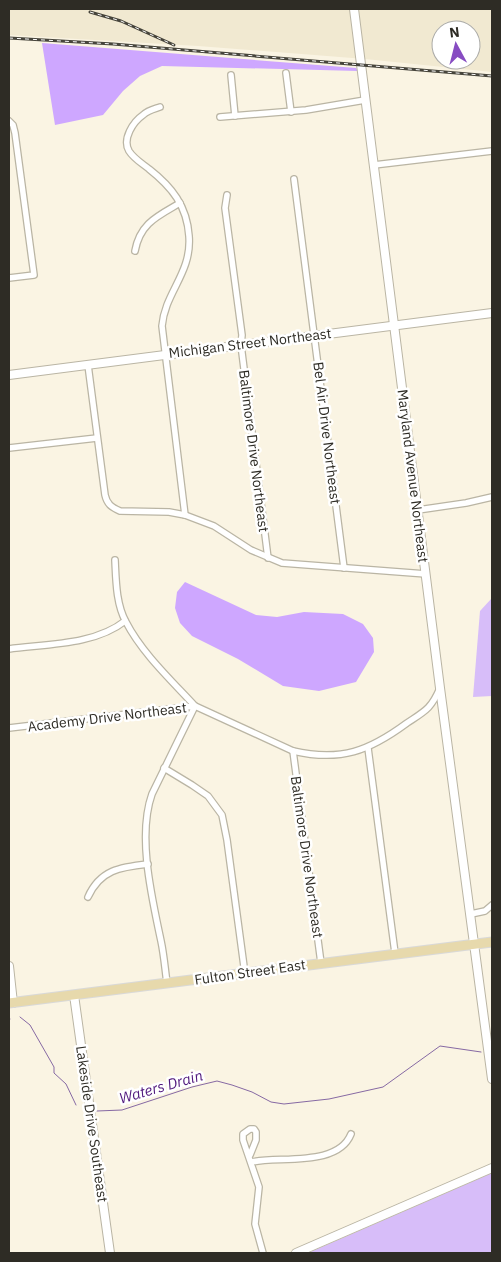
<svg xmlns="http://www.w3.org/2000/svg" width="501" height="1262" font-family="'IBM Plex Sans',sans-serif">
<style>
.built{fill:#f1e9d1;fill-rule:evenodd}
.green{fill:#d7bdf9}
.forest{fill:#cea7ff}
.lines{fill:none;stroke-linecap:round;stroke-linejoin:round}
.stream{stroke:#8669a3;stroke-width:1}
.street-casing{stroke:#bab5a4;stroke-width:8}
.secondary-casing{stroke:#bab5a4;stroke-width:10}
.primary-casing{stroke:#d9d9d8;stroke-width:11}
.street{stroke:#fff;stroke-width:5.5}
.secondary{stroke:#fff;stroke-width:8}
.primary{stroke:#e7d9ac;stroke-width:9}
.rail-casing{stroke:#46443b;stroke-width:3}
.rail{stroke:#fff;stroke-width:1;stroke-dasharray:4;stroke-linecap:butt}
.labels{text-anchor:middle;stroke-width:5;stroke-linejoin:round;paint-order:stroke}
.street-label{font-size:14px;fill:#2e2c25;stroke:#fff}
.water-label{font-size:15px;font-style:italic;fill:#50187d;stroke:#fff}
</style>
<rect width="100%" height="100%" fill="#faf4e3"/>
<path class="built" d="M9,9H492V72L365,59L198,46L9,35ZM441,30H471V60H441Z"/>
<g class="green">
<path d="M492,598V696L473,697L480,611Z"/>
<path d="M492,1173V1253H308Z"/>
</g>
<g class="forest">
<path d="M42,43L356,68L358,71L162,66L140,76L123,91L103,115L55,125Z"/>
<path d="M185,582L256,615L277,617L304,612L343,614L363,624L373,638L374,652L356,682L319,691L283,686L238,659L192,636L180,623L175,608L177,592Z"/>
</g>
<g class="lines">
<g class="stream">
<path d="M20,1017L30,1025L54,1067V1073L66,1084L76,1105"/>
<path d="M9,1019H10"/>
<path d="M97,1111L122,1110L192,1087L217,1081L232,1085L252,1092L271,1102L284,1104L329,1099L383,1087L440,1046L481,1052"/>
</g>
<defs>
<g id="street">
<path d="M286,73L291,112"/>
<path d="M231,75L235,116"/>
<path d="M160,107C154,109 148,110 143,115C133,122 122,139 129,151C134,159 143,164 149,169C172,187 187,206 189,236C192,273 165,292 162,326L185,515"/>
<path d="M220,117L306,110L365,100"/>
<path d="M9,121L13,125L15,133L34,275L9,278"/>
<path d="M374,165L492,151"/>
<path d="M294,179L344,568"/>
<path d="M227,195L225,208L242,335L241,345L268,558"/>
<path d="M135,251C140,223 158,216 180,203"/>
<path d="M88,365L105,495C107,504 111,507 120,511L169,512L185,515L214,526L251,550L282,563L426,574"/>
<path d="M9,448L97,438"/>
<path d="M418,510L466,503L492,497"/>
<path d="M115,560C116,580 116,604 126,622C142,653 171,680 195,706L152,794C137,836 152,898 161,941C164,955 165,969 167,983"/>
<path d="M9,649C46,644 95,645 125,621"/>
<path d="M9,728L195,706L293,751C341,762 369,751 407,723C425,711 431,709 440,688"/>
<path d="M368,748L395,953"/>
<path d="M293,751L321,963"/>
<path d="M164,768L192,785L208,796L222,815L227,840L245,974"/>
<path d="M88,897C100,870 120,867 148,864"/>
<path d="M471,914L485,911L492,905"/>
<path d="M250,1155L256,1140V1132L254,1129H250L243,1134V1140L259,1187L255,1224L263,1253"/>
<path d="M252,1162C280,1156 338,1167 351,1134"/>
</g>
<g id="secondary">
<path d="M354,9L440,688L492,1079"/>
<path d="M9,375L492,313"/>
<path d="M9,966L13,1003"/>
<path d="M74,995L110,1253"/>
<path d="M296,1253L492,1168"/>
</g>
<path id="primary" d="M9,1003L492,942"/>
</defs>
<use href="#street" class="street-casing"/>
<use href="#secondary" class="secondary-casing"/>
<use href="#primary" class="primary-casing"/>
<use href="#street" class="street"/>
<use href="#secondary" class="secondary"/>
<use href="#primary" class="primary"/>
<defs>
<g id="rail">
<path d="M90,12L121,21L174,45"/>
<path d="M9,38L113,44L492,76"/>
</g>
</defs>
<use href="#rail" class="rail-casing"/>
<use href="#rail" class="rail"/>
</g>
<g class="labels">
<g class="street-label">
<text transform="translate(250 343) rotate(-7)" y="5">Michigan Street Northeast</text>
<text transform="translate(327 433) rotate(83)" y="5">Bel Air Drive Northeast</text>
<text transform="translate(254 451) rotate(83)" y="5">Baltimore Drive Northeast</text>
<text transform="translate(413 476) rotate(83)" y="5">Maryland Avenue Northeast</text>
<text transform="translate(107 717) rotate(-7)" y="5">Academy Drive Northeast</text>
<text transform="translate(307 857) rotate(82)" y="5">Baltimore Drive Northeast</text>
<text transform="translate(250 972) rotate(-8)" y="5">Fulton Street East</text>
<text transform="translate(92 1124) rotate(82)" y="5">Lakeside Drive Southeast</text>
</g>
<g class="water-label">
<text transform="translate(161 1087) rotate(-16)" y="5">Waters Drain</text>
</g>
</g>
<rect width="501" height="1262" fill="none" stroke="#2e2c25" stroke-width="20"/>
<g transform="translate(456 45) rotate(353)"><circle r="24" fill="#ffffff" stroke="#ababa8"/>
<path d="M0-4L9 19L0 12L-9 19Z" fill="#874cc2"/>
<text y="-8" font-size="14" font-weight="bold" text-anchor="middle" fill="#2e2c25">N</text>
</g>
</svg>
